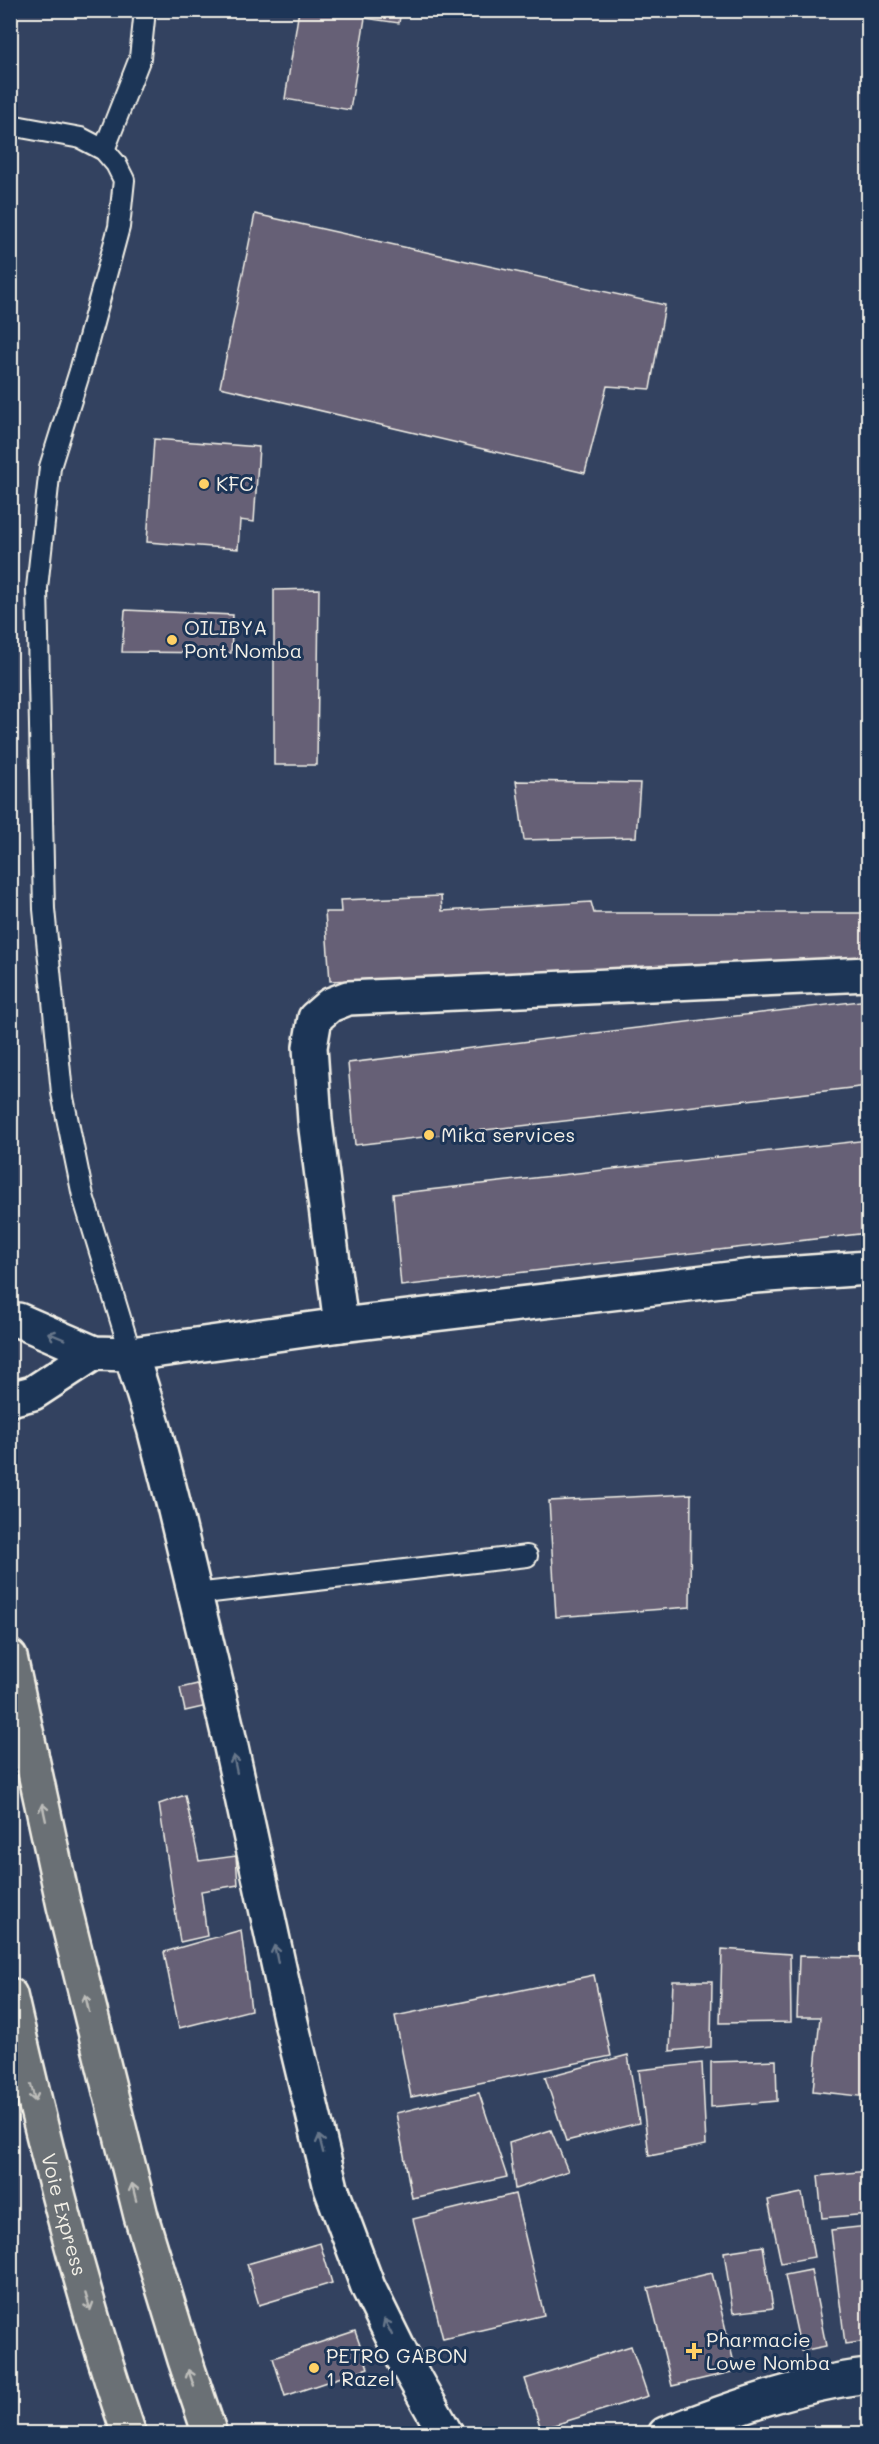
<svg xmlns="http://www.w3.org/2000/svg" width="879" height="2444" font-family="Mali,sans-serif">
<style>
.building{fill:#666076;stroke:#f4f1e8;stroke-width:1.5}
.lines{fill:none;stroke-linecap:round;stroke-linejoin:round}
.service-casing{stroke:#f4f1e8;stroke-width:24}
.minor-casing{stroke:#f4f1e8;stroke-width:38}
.tertiary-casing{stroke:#f4f1e8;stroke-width:38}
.trunk-casing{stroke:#f4f1e8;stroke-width:38}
.service{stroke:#1d3557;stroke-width:20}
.minor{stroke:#1d3557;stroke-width:33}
.tertiary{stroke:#1d3557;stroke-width:33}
.trunk{stroke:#6a7074;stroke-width:33}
.oneway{stroke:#68778a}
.oneway2{stroke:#bdbdba}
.poi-dot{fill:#ffd166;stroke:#1d3557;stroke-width:2}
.labels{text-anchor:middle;stroke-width:6;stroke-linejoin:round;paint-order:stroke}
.poi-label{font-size:20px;fill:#f4f1e8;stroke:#1d3557;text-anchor:start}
.street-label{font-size:20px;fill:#f4f1e8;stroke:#1d3557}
</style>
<rect width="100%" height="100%" fill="#334260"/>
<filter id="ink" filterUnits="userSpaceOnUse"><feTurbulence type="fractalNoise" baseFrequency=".0167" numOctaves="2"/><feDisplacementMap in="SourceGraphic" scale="12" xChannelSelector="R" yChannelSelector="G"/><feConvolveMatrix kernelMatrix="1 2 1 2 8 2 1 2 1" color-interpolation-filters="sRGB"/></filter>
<g filter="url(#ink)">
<g class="building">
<path d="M299,10H401L399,23L365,18L350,110L285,99Z"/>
<path d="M255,214L665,305L650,389L607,386L585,473L220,387Z"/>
<path d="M154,439L259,447L254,522L240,520L238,549L147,542Z"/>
<path d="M319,589L317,765H274V590Z"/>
<path d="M125,610L233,615L231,653L122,652Z"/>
<path d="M516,781L640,783L636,837L524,840Z"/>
<path d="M441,896L442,911L591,902L594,913H868V959L330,981L325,912H341L340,900Z"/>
<path d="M868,1000V1086L355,1145L348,1063Z"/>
<path d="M868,1140V1233L401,1286L393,1194Z"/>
<path d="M691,1494L690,1607L556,1617L549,1501Z"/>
<path d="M202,1683L207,1706L185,1711L180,1688Z"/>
<path d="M185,1795L199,1861L236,1856L238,1885L201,1891L207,1936L180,1942L159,1804Z"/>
<path d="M241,1930L251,2010L179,2028L164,1952Z"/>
<path d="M722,1949L790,1954L791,2022L720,2023Z"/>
<path d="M799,1956L868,1957V2097L813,2091L820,2017H797Z"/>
<path d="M594,1975L611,2056L411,2097L395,2016Z"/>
<path d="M673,1981H712L711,2047L670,2051Z"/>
<path d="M628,2055L639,2123L566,2141L545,2077Z"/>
<path d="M776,2060L777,2101L711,2107V2062Z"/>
<path d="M702,2063L706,2145L649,2156L639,2070Z"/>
<path d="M479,2093L507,2177L412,2198L396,2113Z"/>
<path d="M551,2130L568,2171L515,2189L509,2143Z"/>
<path d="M868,2171V2214L822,2218L818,2176Z"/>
<path d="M802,2193L814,2257L781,2263L768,2200Z"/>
<path d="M515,2194L544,2315L443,2339L413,2219Z"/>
<path d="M868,2226V2341L845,2344L831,2230Z"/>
<path d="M320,2243L332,2283L259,2305L247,2264Z"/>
<path d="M763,2246L773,2308L733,2313L724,2252Z"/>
<path d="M811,2270L826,2346L801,2351L785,2275Z"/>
<path d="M712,2273L736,2371L672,2386L648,2288Z"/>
<path d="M355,2331L368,2368L285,2396L273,2358Z"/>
<path d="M631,2346L648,2396L541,2429L525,2379Z"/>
</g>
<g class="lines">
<defs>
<g id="service">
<path d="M10,125L81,138L104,150L116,164L124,180L119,227L80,371L50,467L37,588L44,909L62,1093L83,1196L131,1354"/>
<path d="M104,150L140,58L145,10"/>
<path d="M195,1594L527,1556"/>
</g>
<g id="minor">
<path d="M341,1325L315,1121L310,1047L315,1018L330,1005L348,998L868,974"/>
<path d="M131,1354L341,1325L755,1276L868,1268"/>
</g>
<g id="tertiary">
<path d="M10,1320H18L94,1353L131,1354L154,1428L173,1502L228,1733L290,2018L331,2188L368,2287L403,2358L446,2434"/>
<path d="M10,1399L33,1393L94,1353"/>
<path d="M665,2434C730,2409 799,2384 868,2376"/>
</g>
<g id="trunk">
<path d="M10,1657L64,1906L141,2216L185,2360L210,2434"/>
<path id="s1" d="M10,1995C44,2143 80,2290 129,2434"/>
</g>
</defs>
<use href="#service" class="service-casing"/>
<use href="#minor" class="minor-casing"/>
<use href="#tertiary" class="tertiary-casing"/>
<use href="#trunk" class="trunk-casing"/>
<use href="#service" class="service"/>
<use href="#minor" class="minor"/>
<use href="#tertiary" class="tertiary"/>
<use href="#trunk" class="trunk"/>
</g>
<defs><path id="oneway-shaft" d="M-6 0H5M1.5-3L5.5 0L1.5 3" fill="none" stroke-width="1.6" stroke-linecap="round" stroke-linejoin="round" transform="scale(1.5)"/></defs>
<g class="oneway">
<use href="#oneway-shaft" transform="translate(56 1336) rotate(-157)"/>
<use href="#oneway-shaft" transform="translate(235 1764) rotate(-102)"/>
<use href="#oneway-shaft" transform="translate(276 1954) rotate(-102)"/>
<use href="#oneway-shaft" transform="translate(321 2144) rotate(-104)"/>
<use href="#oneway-shaft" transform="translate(388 2327) rotate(-116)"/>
</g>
<g class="oneway2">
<use href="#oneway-shaft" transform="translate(44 1812) rotate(-102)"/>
<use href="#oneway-shaft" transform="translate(87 2003) rotate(-103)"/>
<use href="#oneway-shaft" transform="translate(33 2093) rotate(77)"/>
<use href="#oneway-shaft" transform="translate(134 2192) rotate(-104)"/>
<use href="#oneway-shaft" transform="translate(88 2302) rotate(73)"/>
<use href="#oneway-shaft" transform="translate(191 2378) rotate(-109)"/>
</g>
</g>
<g class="poi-dot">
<circle cx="204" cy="484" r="6"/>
<circle cx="172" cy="640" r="6"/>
<circle cx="429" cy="1135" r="6"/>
<path d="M691 2342h6v6h6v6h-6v6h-6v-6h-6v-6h6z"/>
<circle cx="314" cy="2368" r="6"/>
</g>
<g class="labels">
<g class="poi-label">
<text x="216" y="491">KFC</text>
<text x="184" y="635">OILIBYA<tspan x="184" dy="23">Pont Nomba</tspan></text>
<text x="441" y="1142">Mika services</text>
<text x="706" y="2347">Pharmacie<tspan x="706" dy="23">Lowe Nomba</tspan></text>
<text x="326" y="2363">PETRO GABON<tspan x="326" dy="23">1 Razel</tspan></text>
</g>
<g class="street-label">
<text dy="7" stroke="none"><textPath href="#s1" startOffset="226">Voie Express</textPath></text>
</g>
</g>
<rect width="879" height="2444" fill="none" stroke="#1d3557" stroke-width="36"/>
<rect x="18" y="18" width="843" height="2408" fill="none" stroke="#f4f1e8" stroke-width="2" filter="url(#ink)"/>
</svg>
